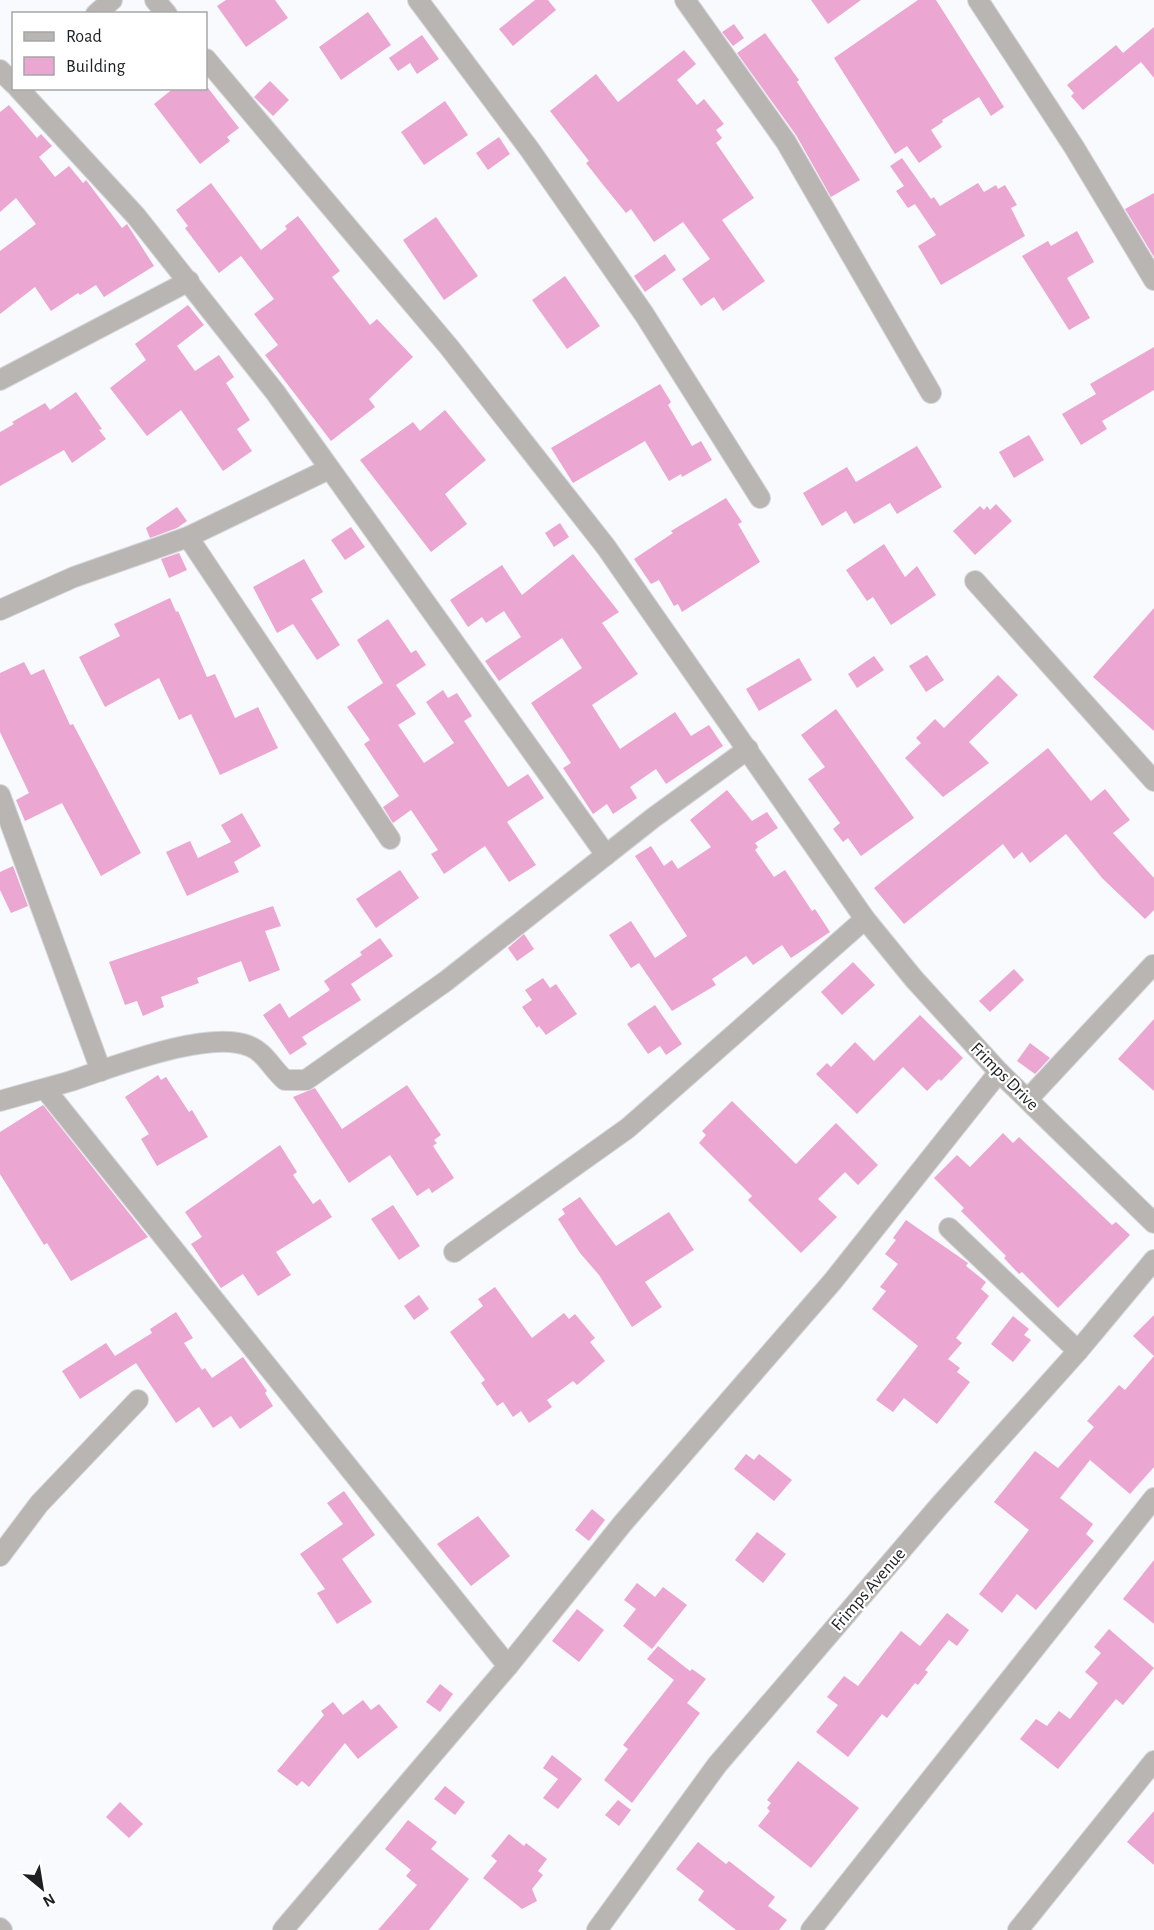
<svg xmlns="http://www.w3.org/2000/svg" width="1154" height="1930" font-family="'Alegreya Sans',sans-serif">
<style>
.building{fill:#eba6d1}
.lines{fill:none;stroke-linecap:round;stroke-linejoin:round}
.street-casing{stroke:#d6d7db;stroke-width:22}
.street{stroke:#b9b5b2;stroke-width:20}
.labels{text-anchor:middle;stroke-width:4.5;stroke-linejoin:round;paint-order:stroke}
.street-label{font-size:18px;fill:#1f2023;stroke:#fff}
</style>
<rect width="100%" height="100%" fill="#f9fafe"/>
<g class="building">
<path d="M226,0H275L288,18L246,47L217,6Z"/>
<path d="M535,0H548L556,10L513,46L499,29Z"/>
<path d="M811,0H861L828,24Z"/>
<path d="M918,0H936L1004,107L991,116L979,97L942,120L943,122L931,130L942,147L919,163L907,146L895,154L834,58Z"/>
<path d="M368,12L391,45L341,80L319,47Z"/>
<path d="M734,24L744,38L733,46L722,32Z"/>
<path d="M1154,27V78L1141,62L1083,110L1071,96L1074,93L1067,85L1116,45L1123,53Z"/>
<path d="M765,33L799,80L797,82L860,180L831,197L796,135L737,53Z"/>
<path d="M422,35L439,59L417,74L410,63L398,71L389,58Z"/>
<path d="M684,50L696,64L677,80L697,105L704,99L724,124L716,130L722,138L716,143L754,198L722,220L765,281L723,311L714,297L701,306L682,279L710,259L683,222L654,242L631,209L626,213L604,186L586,163L589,161L550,111L596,74L618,102Z"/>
<path d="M270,81L289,100L273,116L254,97Z"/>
<path d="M174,88H208L239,128L227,137L230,141L200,164L154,104Z"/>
<path d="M445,101L468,135L424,165L401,132Z"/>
<path d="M9,105L37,138L41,134L52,146L39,157L55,177L69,166L83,183L86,180L122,228L127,224L154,266L104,297L96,285L80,295L78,293L51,311L35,287L0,314V251L36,224L16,198L0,212V112Z"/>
<path d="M499,137L510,154L488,170L476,153Z"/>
<path d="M902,158L931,199L934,197L940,206L978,183L984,192L996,185L998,189L1005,185L1017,205L1011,208L1025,236L941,285L918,246L936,235L915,204L908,208L896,191L904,186L890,166Z"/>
<path d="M211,183L261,250L287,229L285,226L298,216L340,271L332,277L370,325L377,319L413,357L369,399L375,407L331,441L265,355L278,345L254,314L274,299L241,256L219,273L185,228L188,226L176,210Z"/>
<path d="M1154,193V257L1125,209Z"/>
<path d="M436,217L478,276L444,300L403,240Z"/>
<path d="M1077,231L1094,262L1067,278L1090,318L1069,330L1022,256L1048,241L1051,246Z"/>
<path d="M665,254L676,270L645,292L634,276Z"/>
<path d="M565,276L600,326L567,349L532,300Z"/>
<path d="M188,305L204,325L177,346L195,371L219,355L234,377L226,383L250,420L237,429L252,451L223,471L181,410L147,436L110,388L146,360L135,344Z"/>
<path d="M1154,347V390L1102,421L1107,429L1081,445L1062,414L1096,394L1090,384Z"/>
<path d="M660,384L671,402L668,405L692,446L701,441L712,460L682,477L681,474L669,481L645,441L573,483L551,448Z"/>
<path d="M76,392L102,429L99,430L106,439L72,463L64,450L0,486V432L14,424L12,422L45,403L50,410Z"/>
<path d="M445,410L486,460L445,494L467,524L431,552L360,460L413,422L420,431Z"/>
<path d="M1029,435L1044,460L1014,478L999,452Z"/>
<path d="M917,446L942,487L897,514L890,503L854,524L846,511L822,526L803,493L847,467L856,482Z"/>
<path d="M726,498L742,522L738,524L760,562L682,612L678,604L674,606L659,580L651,584L634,559L673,533L671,531Z"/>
<path d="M996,504L1012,521L975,555L953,531L980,506L984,510L987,506L990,510Z"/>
<path d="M177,507L187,521L177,528L150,538L146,528Z"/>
<path d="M560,523L569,537L554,547L545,533Z"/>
<path d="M351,527L365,547L345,560L331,540Z"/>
<path d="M884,544L905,577L917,566L936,595L891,625L873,597L867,601L846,570Z"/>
<path d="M179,553L187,570L169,578L161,559Z"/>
<path d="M573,554L619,612L602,623L638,674L592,705L620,749L675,712L691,736L709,725L723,746L666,784L656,769L630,787L637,798L613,814L607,804L593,814L563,768L571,763L531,703L582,668L562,638L499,681L485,661L521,637L504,611L486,623L482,617L468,627L450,600L502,565L522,595Z"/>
<path d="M304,559L323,592L311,599L340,645L317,660L293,624L277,633L253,587Z"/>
<path d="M170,598L176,612L178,611L207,677L215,674L235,718L258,707L278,748L220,775L191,714L179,720L159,678L105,707L79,657L120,636L114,624Z"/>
<path d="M1154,608V731L1093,677Z"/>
<path d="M388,619L411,653L416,650L426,665L396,685L416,714L398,725L424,763L454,743L426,702L443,690L448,698L457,693L472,716L464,721L508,787L528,774L544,798L507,822L536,865L509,882L485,846L444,874L431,854L438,850L411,810L393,823L383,807L399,796L364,744L370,740L347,707L383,683L357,640Z"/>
<path d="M927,655L944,680L926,692L909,666Z"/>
<path d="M874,656L884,670L857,688L848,674Z"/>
<path d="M799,658L812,680L759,711L746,689Z"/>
<path d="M24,662L31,675L44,669L70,725L73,724L141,853L101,876L62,803L25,821L16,800L29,793L0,732V673Z"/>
<path d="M998,675L1018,695L969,742L989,763L943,797L905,758L921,743L916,738L935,719L944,728Z"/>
<path d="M836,709L914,818L861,856L848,838L843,842L833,829L840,823L808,779L825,767L801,735Z"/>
<path d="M1048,748L1091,801L1105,789L1130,820L1113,833L1154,878V910L1145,919L1102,878L1066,834L1030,863L1022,852L1014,859L1003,844L904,924L874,888Z"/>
<path d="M727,790L752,821L767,812L778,828L755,843L758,847L755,850L774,877L785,870L812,911L815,909L830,932L791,958L782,945L753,965L746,956L712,979L716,985L672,1011L639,963L631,968L609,935L631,921L655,958L687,936L635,856L651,846L664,866L672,860L678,869L711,847L690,820Z"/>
<path d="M242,813L261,846L234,862L239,872L187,896L166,852L190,841L198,858L231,842L221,825Z"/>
<path d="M13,866L28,906L11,913L0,890V872Z"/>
<path d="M400,870L419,898L376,928L356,899Z"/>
<path d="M273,906L281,926L265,931L280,970L249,982L241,961L197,978L199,983L161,997L164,1007L143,1016L137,1001L125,1005L109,962Z"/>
<path d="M524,934L534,949L517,961L508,948Z"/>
<path d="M380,938L393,956L351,984L361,1000L302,1037L307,1044L290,1055L263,1015L280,1003L289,1018L330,990L324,981L362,955L360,952Z"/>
<path d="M853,962L875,985L842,1015L821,992Z"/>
<path d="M1014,969L1024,980L990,1012L979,1001Z"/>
<path d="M543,978L550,988L556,984L577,1014L546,1035L539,1026L537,1028L522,1007L532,1000L525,990Z"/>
<path d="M655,1005L682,1044L666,1055L660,1046L648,1054L627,1024Z"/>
<path d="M920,1015L963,1058L941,1081L939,1079L927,1091L903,1067L857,1114L816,1074L827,1063L831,1067L855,1042L874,1061Z"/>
<path d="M1154,1019V1091L1118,1059Z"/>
<path d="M1030,1043L1050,1058L1035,1074L1017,1061Z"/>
<path d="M158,1075L161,1080L166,1077L189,1112L192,1110L208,1137L157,1166L141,1139L149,1134L125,1097Z"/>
<path d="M407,1085L441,1135L434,1140L437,1143L433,1146L454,1178L432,1193L429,1188L417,1196L390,1155L349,1183L293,1097L315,1088L342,1129Z"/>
<path d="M732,1101L796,1164L836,1123L878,1165L858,1185L845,1172L818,1199L837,1217L801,1253L748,1200L752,1196L699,1143L706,1135L702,1131Z"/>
<path d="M43,1105L148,1237L71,1281L47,1243L44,1245L0,1174V1132Z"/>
<path d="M1003,1133L1013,1143L1019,1137L1112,1225L1116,1222L1130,1235L1058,1308L1022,1272L1019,1274L1004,1258L1006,1256L961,1211L964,1208L934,1178L957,1155L970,1167Z"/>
<path d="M280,1145L297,1172L293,1175L313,1204L320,1199L332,1217L276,1252L291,1275L258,1296L243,1274L221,1288L191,1244L202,1237L185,1212Z"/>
<path d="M580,1197L616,1246L669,1212L694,1250L645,1282L662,1307L632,1327L599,1275L580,1253L558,1219L565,1214L562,1209Z"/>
<path d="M393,1205L420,1246L399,1260L371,1219Z"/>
<path d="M906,1220L968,1263L966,1266L986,1282L981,1289L989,1296L956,1338L962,1343L948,1359L960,1368L957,1372L970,1382L937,1424L904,1398L893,1412L876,1400L918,1346L872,1309L886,1291L880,1287L898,1264L885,1254L896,1240L893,1238Z"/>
<path d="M495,1287L532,1338L564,1313L569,1319L575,1314L595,1338L590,1342L605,1361L577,1385L573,1381L547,1400L552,1407L529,1423L521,1411L513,1417L503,1402L497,1406L481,1383L485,1380L450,1332L483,1306L478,1299Z"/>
<path d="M419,1295L429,1309L414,1320L404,1306Z"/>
<path d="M176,1312L193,1338L184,1343L202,1370L205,1368L212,1378L243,1357L267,1391L265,1393L273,1406L240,1429L231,1416L213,1428L199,1407L176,1423L136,1363L80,1399L62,1371L106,1343L115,1356L152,1333L150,1329Z"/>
<path d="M1154,1315V1467L1130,1494L1090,1460L1060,1498L1093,1524L1086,1534L1094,1541L1036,1610L1017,1594L1002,1613L979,1594L1029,1530L994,1502L1035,1451L1058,1468L1094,1427L1087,1421L1119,1385L1125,1390L1154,1356L1133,1336Z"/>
<path d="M1013,1316L1029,1329L1024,1335L1031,1340L1013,1362L991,1344Z"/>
<path d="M746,1454L754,1460L759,1454L792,1480L774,1501L734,1469Z"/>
<path d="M344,1491L375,1535L342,1559L372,1602L337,1624L317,1593L325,1589L300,1554L343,1524L327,1503Z"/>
<path d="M592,1509L605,1520L589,1541L575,1530Z"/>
<path d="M478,1516L510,1556L471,1586L437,1544Z"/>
<path d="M757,1532L786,1554L763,1583L735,1560Z"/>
<path d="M1154,1560V1624L1123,1599Z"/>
<path d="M637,1583L655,1597L663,1587L687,1605L652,1649L623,1626L636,1609L624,1600Z"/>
<path d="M577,1609L604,1630L579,1662L552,1641Z"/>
<path d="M947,1613L969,1630L957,1646L949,1640L925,1670L928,1672L918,1685L915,1683L887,1718L882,1714L848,1757L816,1732L838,1705L827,1697L844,1676L858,1686L901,1631L920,1646Z"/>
<path d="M1109,1629L1154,1668L1123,1705L1116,1699L1058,1769L1020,1739L1036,1719L1047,1726L1059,1711L1070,1719L1098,1683L1085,1672L1101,1653L1094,1647Z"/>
<path d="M658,1646L690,1671L692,1669L706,1679L687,1703L700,1713L632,1803L604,1780L628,1749L623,1745L674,1680L647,1659Z"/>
<path d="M440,1684L453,1694L440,1712L426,1702Z"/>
<path d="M363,1700L371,1710L379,1704L398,1727L358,1759L345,1743L309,1787L302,1781L297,1786L277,1771L324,1715L321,1711L333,1702L343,1715Z"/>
<path d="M552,1755L582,1779L558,1809L543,1798L558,1779L543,1768Z"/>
<path d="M798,1761L859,1808L811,1868L758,1826L770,1811L767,1808L771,1803L767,1800Z"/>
<path d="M445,1786L465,1802L455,1815L434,1799Z"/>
<path d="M618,1800L631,1810L619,1826L605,1815Z"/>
<path d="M120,1802L143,1824L129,1838L106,1817Z"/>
<path d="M1154,1811V1865L1127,1842Z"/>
<path d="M408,1820L437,1842L431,1849L469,1879L429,1930H378L417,1885L406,1876L411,1870L385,1849Z"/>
<path d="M509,1834L524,1846L526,1843L547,1859L538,1871L543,1875L532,1889L537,1901L522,1909L483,1878L497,1861L491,1856Z"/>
<path d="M698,1842L726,1864L729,1861L775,1897L768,1906L787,1920L779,1930H736L698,1900L704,1891L676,1869Z"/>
</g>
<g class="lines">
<defs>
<g id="street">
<path d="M155,0L167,14"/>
<path d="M418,0L530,150L644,314L760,498"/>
<path d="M685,0L786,142L931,393"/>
<path d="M978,0L1074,147L1154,280"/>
<path d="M96,14L112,0"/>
<path d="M206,59L449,347L606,547L865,919L914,979L999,1072L1154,1223"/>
<path d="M0,70L14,84"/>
<path d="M18,88L136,216L275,392L606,855"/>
<path d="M0,380L189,281"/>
<path d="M188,537L390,839"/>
<path d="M975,581L1154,781"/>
<path d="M0,610L74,577L188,537L329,469"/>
<path d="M0,795L101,1071"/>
<path d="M45,1089L508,1666"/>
<path d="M1028,1099L1153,965"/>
<path d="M0,1101C24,1094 47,1088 71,1081C113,1067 208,1029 249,1046C265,1052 272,1069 285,1080H306L446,981L653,818L748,749"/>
<path d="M949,1228L1078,1351"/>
<path d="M454,1252L628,1128L865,919"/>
<path d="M0,1556L39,1504L138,1400"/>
<path d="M0,1928L2,1930"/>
<path d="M283,1930L508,1666L623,1523L833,1281L999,1072"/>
<path d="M597,1930L717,1765L940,1505L1078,1351L1154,1260"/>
<path d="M811,1930L1154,1498"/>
<path d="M1018,1930L1154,1761"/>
</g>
</defs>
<use href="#street" class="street-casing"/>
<use href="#street" class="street"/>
</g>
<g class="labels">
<g class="street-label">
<text transform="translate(1005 1076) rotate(45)" y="6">Frimps Drive</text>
<text transform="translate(868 1589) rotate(-49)" y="6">Frimps Avenue</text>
</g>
</g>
<rect x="12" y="12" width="195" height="78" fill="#ffffff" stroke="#a5a6a7" stroke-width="1.5"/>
<rect x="24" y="32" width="30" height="9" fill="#b9b5b2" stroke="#a5a6a7" stroke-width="1.5"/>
<text x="66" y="42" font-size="18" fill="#1f2023">Road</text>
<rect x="24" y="57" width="30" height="18" fill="#eba6d1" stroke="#a5a6a7" stroke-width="1.5"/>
<text x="66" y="72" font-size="18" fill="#1f2023">Building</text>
<g transform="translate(42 1888) rotate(150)" stroke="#ffffff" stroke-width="4.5" paint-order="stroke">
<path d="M0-4.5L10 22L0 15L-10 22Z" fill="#1f2023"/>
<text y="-9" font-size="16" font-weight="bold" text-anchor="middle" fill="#1f2023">N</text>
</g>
</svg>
